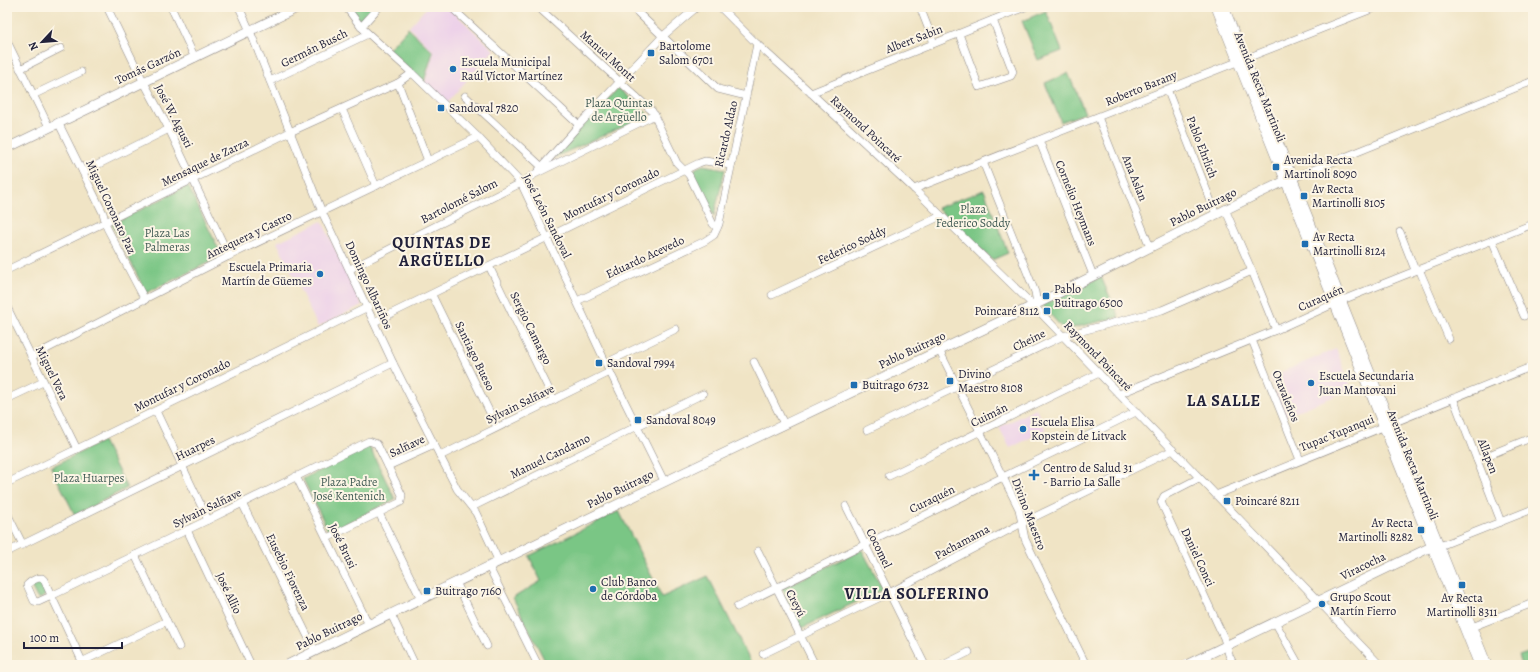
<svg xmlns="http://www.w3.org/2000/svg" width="1540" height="672" font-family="Alegreya,serif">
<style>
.built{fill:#edd1e9}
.green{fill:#7ac685;stroke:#4e7460}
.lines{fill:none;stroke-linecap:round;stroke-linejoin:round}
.minor-casing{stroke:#898380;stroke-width:8}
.major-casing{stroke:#898380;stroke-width:10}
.minor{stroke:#fff;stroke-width:7}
.major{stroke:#fff;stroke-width:9}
.poi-dot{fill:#1f6fb2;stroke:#fcf5e5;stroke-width:1.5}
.labels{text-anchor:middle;stroke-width:4;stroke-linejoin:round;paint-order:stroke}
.street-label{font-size:12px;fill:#22223b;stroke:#fcf5e5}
.poi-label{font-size:12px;fill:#22223b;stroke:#fcf5e5;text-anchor:start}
.park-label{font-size:12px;fill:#415b55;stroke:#fcf5e5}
.district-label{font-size:16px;font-weight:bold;letter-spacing:1px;fill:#22223b;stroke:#fcf5e5}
</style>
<rect width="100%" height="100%" fill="#fcf5e5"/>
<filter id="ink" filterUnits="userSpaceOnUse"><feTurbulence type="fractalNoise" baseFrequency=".025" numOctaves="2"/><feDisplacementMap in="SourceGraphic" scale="8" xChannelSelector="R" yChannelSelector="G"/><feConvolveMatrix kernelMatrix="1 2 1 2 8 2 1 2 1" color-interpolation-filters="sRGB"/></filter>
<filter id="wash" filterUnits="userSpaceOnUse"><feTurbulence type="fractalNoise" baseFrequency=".012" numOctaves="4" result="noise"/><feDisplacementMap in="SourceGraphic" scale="16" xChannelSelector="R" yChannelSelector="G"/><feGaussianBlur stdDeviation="0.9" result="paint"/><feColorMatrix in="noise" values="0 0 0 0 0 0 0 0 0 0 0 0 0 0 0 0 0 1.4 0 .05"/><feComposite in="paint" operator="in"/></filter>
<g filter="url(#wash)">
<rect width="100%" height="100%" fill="#f0e4c5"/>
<g class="built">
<path d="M427,7H448L494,50L444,106L424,86L434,52L409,27Z"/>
<path d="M322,221L362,305L318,327L277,242Z"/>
<path d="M1336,349L1352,389L1285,416L1269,377Z"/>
<path d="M1036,409L1046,430L1010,448L999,427Z"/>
</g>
<g class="green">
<path d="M349,7H373L361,21Z"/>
<path d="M1046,11L1062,51L1038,60L1022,21Z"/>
<path d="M408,28L433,52L423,85L388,50Z"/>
<path d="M1068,73L1085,113L1061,122L1045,83Z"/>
<path d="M618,88L646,112L647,116L555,157V155Z"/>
<path d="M703,165L725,169L714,216L693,174L696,168Z"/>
<path d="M188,186L222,256L146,293L112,224Z"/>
<path d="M984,190L1008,253L992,260L937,208Z"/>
<path d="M1101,277L1119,317L1064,330L1042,305Z"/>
<path d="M103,441L127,488L75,515L51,467Z"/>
<path d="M369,446L395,499L329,532L303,479Z"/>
<path d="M619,511L662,597L708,576L752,665H547L513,598L541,581L529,556Z"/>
<path d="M862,550L883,589L802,628L782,588Z"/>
<path d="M37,581L41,582L46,593C44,597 42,599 37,598L31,586L33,583Z"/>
<path d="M1528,653L1533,665H1522L1519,656Z"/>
</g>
</g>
<g filter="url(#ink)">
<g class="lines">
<defs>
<g id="minor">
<path d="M107,7L139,73L169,129L229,256"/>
<path d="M171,7L195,58"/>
<path d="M239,7L250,31L322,212L393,363L440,456L457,489L476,513L499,562"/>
<path d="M346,7L361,27L412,73L478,137L521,183L610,372L664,481"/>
<path d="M451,7L579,125"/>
<path d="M538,7L652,111L677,163L689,175L713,224L717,228"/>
<path d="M632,7L718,89L746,96"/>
<path d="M720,7L757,44L811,93L914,189L1033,305L1380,665"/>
<path d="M920,7L934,43"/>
<path d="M361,27L379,7"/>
<path d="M959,34L979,87L1011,76L1013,72L993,20"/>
<path d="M7,41L49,127"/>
<path d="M20,69L61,48"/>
<path d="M270,81L368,34"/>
<path d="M398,83L428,161"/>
<path d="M1167,89L1216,214"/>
<path d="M811,93L1025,7"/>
<path d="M33,95L81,72"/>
<path d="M465,96L542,167"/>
<path d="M342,109L376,186"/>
<path d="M1098,117L1150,247"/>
<path d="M58,122L103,213L107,228L145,300"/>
<path d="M1039,140L1093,275"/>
<path d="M983,162L1035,292L1037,304"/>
<path d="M538,171L579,125L663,36L697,7"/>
<path d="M83,172L169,129"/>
<path d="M1288,180L1533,81"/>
<path d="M914,189L1377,7"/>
<path d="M1225,209L1252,271L1276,330"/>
<path d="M1400,232L1415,270"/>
<path d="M1492,240L1524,316"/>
<path d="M489,266L554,400"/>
<path d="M350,269L521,183L535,174L655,115"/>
<path d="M1419,269L1449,339"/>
<path d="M7,270L290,132L398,83L412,73"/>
<path d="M432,295L497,427"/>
<path d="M772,295L941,216"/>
<path d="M577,301L705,241L714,235L719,224L757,44"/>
<path d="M7,307L77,449"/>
<path d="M374,322L699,163L705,161L730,165"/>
<path d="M1252,340L1300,460"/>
<path d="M939,350L1019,509L1025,539L1086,665"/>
<path d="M31,357L229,256L478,137"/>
<path d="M754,362L784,424"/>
<path d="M606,363L676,329"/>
<path d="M1119,394L1276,330L1340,301L1395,279L1533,224"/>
<path d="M1453,398L1501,522"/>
<path d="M7,399L43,382"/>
<path d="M156,411L208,520"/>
<path d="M867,430L1063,336L1162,310L1252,271"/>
<path d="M440,456L610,372"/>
<path d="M1477,460L1533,437"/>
<path d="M388,466L434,445"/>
<path d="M296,476L369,625"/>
<path d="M889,476L1099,373"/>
<path d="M1199,478L1164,496L1161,502L1224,638L1229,655L1234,665"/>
<path d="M7,483L368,307"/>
<path d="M1216,495L1533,366"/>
<path d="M242,503L315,651"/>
<path d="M846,506L925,665"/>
<path d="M472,507L703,394"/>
<path d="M7,513L23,545"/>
<path d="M379,513L421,599"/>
<path d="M187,530L251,665"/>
<path d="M1434,546H1440L1533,509"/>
<path d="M758,551L815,665"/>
<path d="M7,552L393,363"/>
<path d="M135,555L179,647"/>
<path d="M489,567L538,665"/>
<path d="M456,582L487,646"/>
<path d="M737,607L1136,412"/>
<path d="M391,614L415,665"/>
<path d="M1275,622L1299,665"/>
<path d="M1472,627L1533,603"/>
<path d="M763,654L889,593L1022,523L1173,450"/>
<path d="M82,661L44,580L42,578C37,578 31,581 27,585L34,601L38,602L51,596C103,571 155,545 208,520L369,441L377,444L402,495L401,502L327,538"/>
<path d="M75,665L167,621"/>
<path d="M943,665L969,652"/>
</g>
<g id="major">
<path d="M1216,7L1479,665"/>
<path d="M1224,7L1487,665"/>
<path d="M7,148L299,7"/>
<path d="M7,664L8,665"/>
<path d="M287,665C530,545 775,429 1020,312C1109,269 1196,223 1285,181"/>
<path d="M1186,665L1433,546"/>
</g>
</defs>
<use href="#minor" class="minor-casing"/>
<use href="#major" class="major-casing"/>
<use href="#minor" class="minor"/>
<use href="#major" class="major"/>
</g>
</g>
<g class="poi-dot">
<rect x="647" y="49" width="8" height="8" rx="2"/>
<circle cx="453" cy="69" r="4"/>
<rect x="437" y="104" width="8" height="8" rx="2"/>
<rect x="1272" y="163" width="8" height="8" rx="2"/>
<rect x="1300" y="192" width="8" height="8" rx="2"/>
<rect x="1301" y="240" width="8" height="8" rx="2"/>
<circle cx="320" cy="274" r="4"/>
<rect x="1042" y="292" width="8" height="8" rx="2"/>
<rect x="1043" y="307" width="8" height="8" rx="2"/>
<rect x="595" y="359" width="8" height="8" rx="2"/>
<rect x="946" y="377" width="8" height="8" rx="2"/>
<circle cx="1311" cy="383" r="4"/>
<rect x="850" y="381" width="8" height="8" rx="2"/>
<rect x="634" y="416" width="8" height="8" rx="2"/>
<circle cx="1023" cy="429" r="4"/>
<path d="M1032 469h4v4h4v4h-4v4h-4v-4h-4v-4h4z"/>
<rect x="1223" y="497" width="8" height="8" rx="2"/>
<rect x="1417" y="526" width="8" height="8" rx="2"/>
<rect x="1458" y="581" width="8" height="8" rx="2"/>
<circle cx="593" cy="589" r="4"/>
<rect x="423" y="587" width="8" height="8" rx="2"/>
<circle cx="1322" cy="604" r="4"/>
</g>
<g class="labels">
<g class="street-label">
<text transform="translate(914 39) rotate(-21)" y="4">Albert Sabin</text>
<text transform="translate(314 48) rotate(-26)" y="4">Germán Busch</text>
<text transform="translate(608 56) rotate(42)" y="4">Manuel Montt</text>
<text transform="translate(148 66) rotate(-25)" y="4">Tomás Garzón</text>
<text transform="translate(1260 87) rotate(68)" y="4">Avenida Recta Martinoli</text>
<text transform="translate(1141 88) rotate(-22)" y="4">Roberto Barany</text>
<text transform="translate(174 116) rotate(63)" y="4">José W. Agusti</text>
<text transform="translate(866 129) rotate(43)" y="4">Raymond Poincaré</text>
<text transform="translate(726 134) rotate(-77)" y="4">Ricardo Aldao</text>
<text transform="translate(1202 147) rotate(69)" y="4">Pablo Ehrlich</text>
<text transform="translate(205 162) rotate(-26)" y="4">Mensaque de Zarza</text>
<text transform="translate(1135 178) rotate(68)" y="4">Ana Aslan</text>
<text transform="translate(611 194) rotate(-26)" y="4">Montufar y Coronado</text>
<text transform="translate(459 201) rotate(-27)" y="4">Bartolomé Salom</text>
<text transform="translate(1076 203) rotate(68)" y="4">Cornelio Heymans</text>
<text transform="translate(111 207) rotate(65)" y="4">Miguel Coronato Paz</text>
<text transform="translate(1203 207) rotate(-26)" y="4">Pablo Buitrago</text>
<text transform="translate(547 216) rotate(63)" y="4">José León Sandoval</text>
<text transform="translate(249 235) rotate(-26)" y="4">Antequera y Castro</text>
<text transform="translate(852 245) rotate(-25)" y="4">Federico Soddy</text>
<text transform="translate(645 257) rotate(-25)" y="4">Eduardo Acevedo</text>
<text transform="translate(369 285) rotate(65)" y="4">Domingo Albariños</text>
<text transform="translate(1321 298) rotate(-24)" y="4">Curaquén</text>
<text transform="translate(531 328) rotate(64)" y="4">Sergio Camargo</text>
<text transform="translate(1029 340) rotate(-26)" y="4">Cheine</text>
<text transform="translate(912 350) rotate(-25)" y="4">Pablo Buitrago</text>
<text transform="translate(475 356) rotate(64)" y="4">Santiago Bueso</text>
<text transform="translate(1098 356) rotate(46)" y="4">Raymond Poincaré</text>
<text transform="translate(52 373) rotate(64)" y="4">Miguel Vera</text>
<text transform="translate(182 385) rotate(-26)" y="4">Montufar y Coronado</text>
<text transform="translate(1286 396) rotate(68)" y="4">Otavaleños</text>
<text transform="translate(520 404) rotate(-26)" y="4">Sylvain Salñave</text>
<text transform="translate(989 415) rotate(-26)" y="4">Cuimán</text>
<text transform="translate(1337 433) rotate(-22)" y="4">Tupac Yupanqui</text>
<text transform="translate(407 446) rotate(-25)" y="4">Salñave</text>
<text transform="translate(195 448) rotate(-26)" y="4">Huarpes</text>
<text transform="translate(550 456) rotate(-26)" y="4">Manuel Candamo</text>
<text transform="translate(1488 456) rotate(69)" y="4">Allapen</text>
<text transform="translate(1413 465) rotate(68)" y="4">Avenida Recta Martinoli</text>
<text transform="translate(620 489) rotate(-26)" y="4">Pablo Buitrago</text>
<text transform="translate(932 499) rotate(-26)" y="4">Curaquén</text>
<text transform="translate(207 508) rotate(-26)" y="4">Sylvain Salñave</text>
<text transform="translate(1029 514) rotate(69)" y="4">Divino Maestro</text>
<text transform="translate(962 542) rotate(-28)" y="4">Pachamama</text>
<text transform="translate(343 546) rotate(64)" y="4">José Brusi</text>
<text transform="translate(879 548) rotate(64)" y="4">Cocomel</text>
<text transform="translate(1198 557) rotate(65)" y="4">Daniel Conci</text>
<text transform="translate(1363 566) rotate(-26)" y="4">Viracocha</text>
<text transform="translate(288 572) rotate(64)" y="4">Eusebio Fiorenza</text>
<text transform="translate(229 593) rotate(65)" y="4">José Allio</text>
<text transform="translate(796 603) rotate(63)" y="4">Creyú</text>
<text transform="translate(329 631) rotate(-26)" y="4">Pablo Buitrago</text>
</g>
<g class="poi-label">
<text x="659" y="50">Bartolome<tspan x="659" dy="14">Salom 6701</tspan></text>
<text x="461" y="66">Escuela Municipal<tspan x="461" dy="14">Raúl Víctor Martínez</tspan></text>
<text x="449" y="112">Sandoval 7820</text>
<text x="1284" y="164">Avenida Recta<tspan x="1284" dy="14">Martinoli 8090</tspan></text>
<text x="1312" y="193">Av Recta<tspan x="1312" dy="14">Martinolli 8105</tspan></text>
<text x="1313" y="241">Av Recta<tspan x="1313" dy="14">Martinolli 8124</tspan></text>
<text x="312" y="271" text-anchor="end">Escuela Primaria<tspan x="312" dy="14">Martín de Güemes</tspan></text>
<text x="1054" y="293">Pablo<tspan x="1054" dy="14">Buitrago 6500</tspan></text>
<text x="1039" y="315" text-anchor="end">Poincaré 8112</text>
<text x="607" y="367">Sandoval 7994</text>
<text x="958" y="378">Divino<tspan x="958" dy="14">Maestro 8108</tspan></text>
<text x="1319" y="380">Escuela Secundaria<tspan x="1319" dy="14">Juan Mantovani</tspan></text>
<text x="862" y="389">Buitrago 6732</text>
<text x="646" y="424">Sandoval 8049</text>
<text x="1031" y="426">Escuela Elisa<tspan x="1031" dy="14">Kopstein de Litvack</tspan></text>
<text x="1043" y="472">Centro de Salud 31<tspan x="1043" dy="14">- Barrio La Salle</tspan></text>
<text x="1235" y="505">Poincaré 8211</text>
<text x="1413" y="527" text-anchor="end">Av Recta<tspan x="1413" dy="14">Martinolli 8282</tspan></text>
<text x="601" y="586">Club Banco<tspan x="601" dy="14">de Córdoba</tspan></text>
<text x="435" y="595">Buitrago 7160</text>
<text x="1330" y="601">Grupo Scout<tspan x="1330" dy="14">Martín Fierro</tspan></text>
<text x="1462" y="602" text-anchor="middle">Av Recta<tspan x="1462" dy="14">Martinolli 8311</tspan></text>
</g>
<g class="park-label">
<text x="619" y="107">Plaza Quintas<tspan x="619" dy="14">de Argüello</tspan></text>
<text x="973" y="213">Plaza<tspan x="973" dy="14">Federico Soddy</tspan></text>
<text x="167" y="237">Plaza Las<tspan x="167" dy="14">Palmeras</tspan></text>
<text x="89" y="482">Plaza Huarpes</text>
<text x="349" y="486">Plaza Padre<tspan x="349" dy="14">José Kentenich</tspan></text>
</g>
<g class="district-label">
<text x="442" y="248">QUINTAS DE<tspan x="442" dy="18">ARGÜELLO</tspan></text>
<text x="1224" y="406">LA SALLE</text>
<text x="917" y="599">VILLA SOLFERINO</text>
</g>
</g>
<rect width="1540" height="672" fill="none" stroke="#fcf5e5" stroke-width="24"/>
<g transform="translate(42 42) rotate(244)" stroke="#fcf5e5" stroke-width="3" paint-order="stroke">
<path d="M0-3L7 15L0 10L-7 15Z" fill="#22223b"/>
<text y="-6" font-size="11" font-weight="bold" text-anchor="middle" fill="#22223b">N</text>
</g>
<path d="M24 642v6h98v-6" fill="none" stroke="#22223b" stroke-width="2"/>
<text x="30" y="642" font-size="12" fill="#22223b" stroke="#fcf5e5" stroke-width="3" paint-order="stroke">100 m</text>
</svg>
